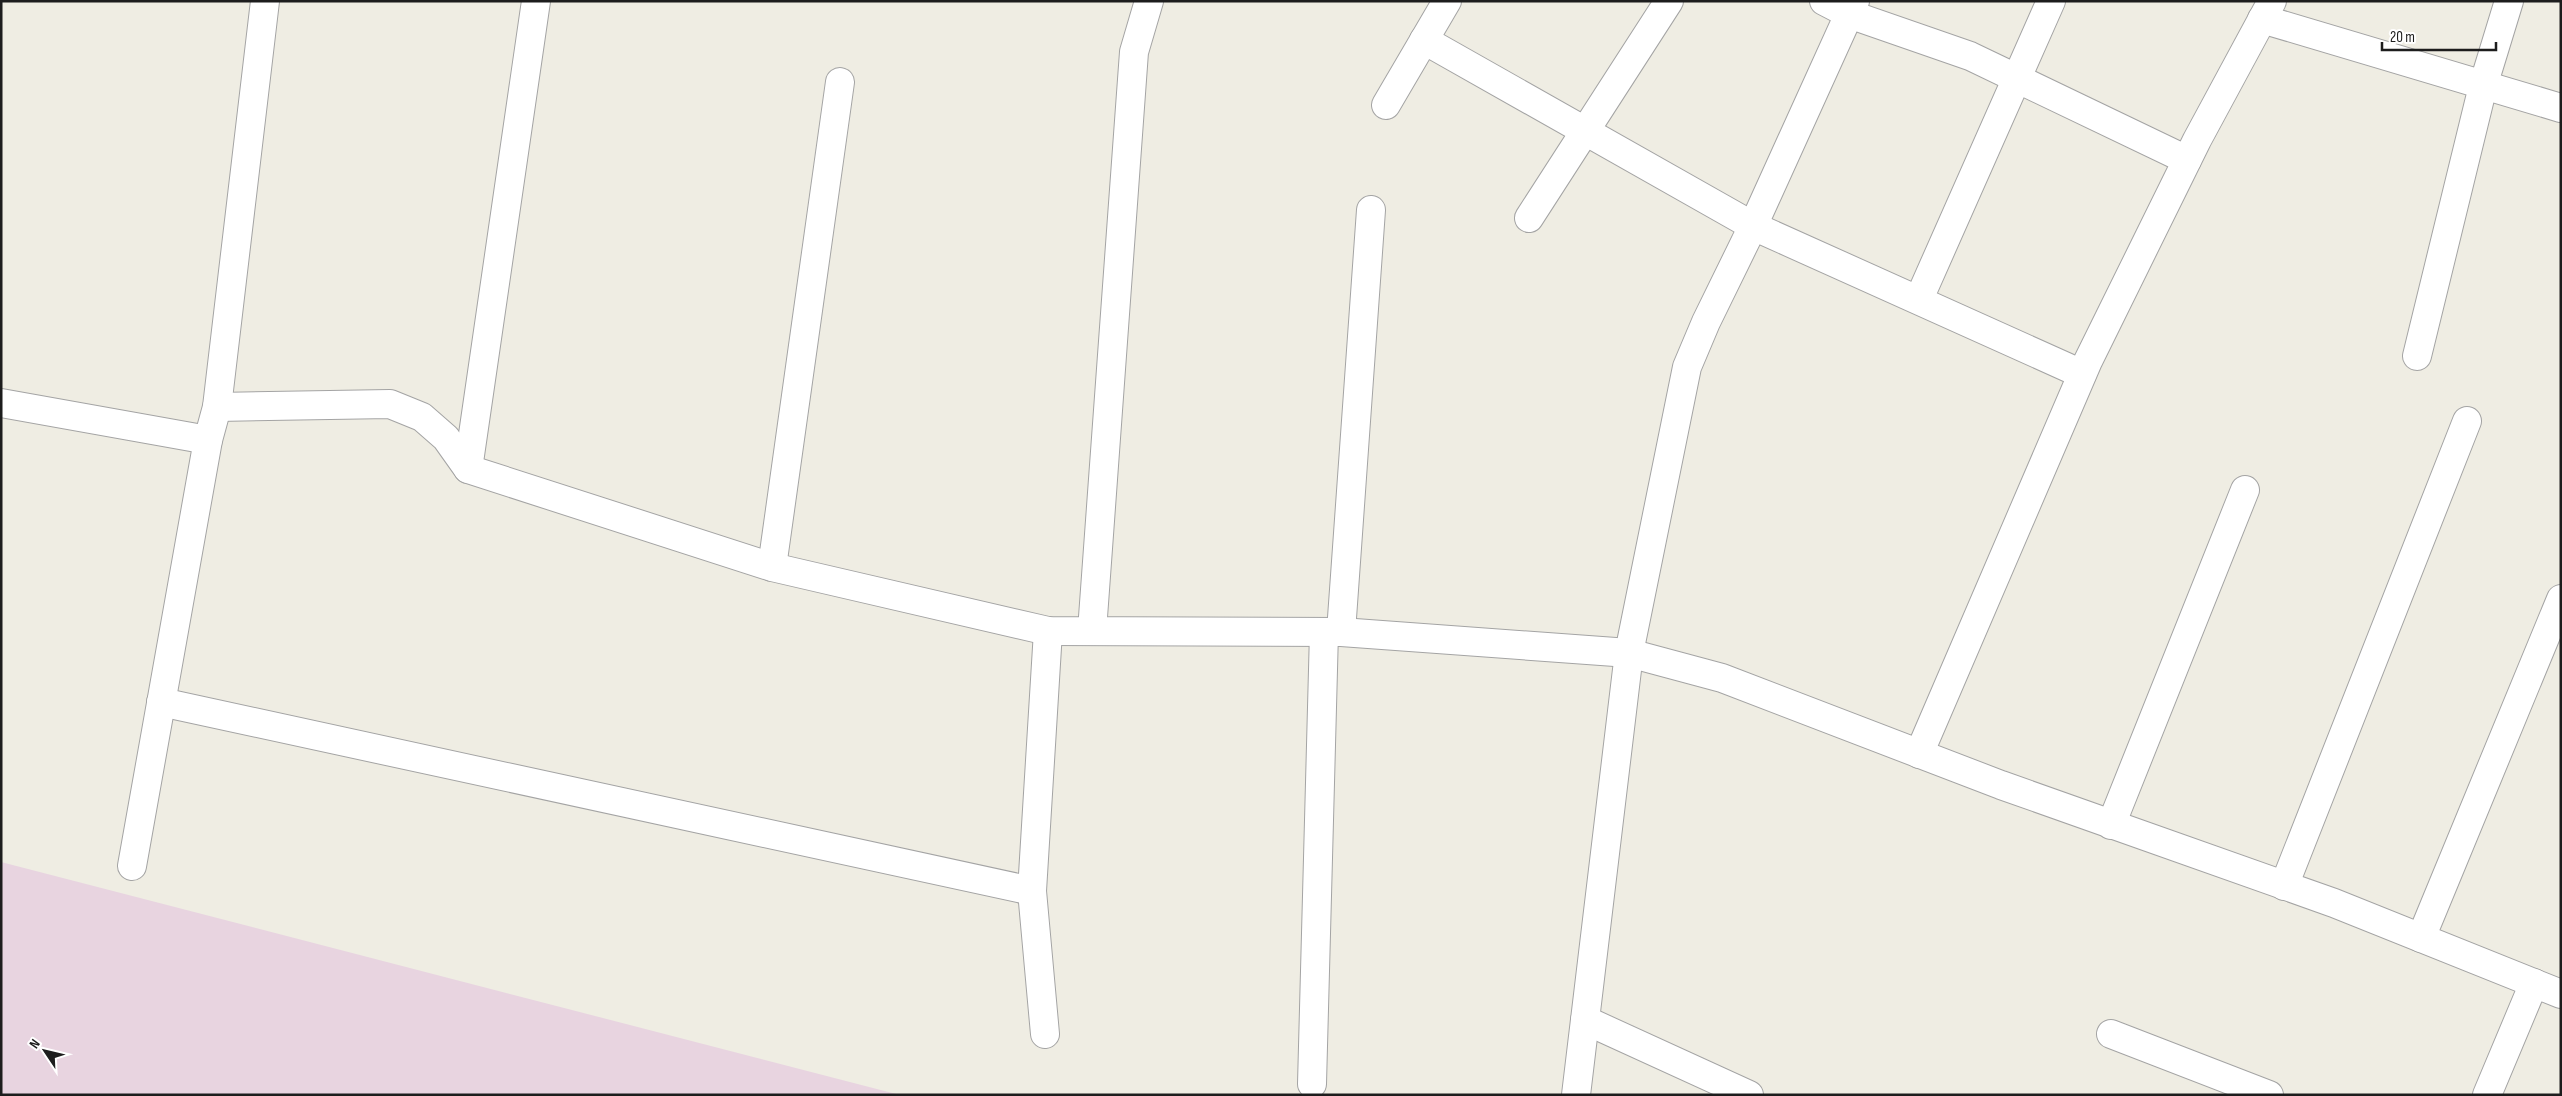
<svg xmlns="http://www.w3.org/2000/svg" width="2562" height="1096" font-family="'Sofia Sans Condensed',sans-serif">
<style>
.industrial{fill:#e8d4e0}
.lines{fill:none;stroke-linecap:round;stroke-linejoin:round}
.street-casing{stroke:#a4a4a4;stroke-width:30}
.street{stroke:#fff;stroke-width:28}
</style>
<rect width="100%" height="100%" fill="#efede3"/>
<path class="industrial" d="M1,862L900,1095H1Z"/>
<g class="lines">
<defs>
<g id="street">
<path d="M1824,1L1849,14L1970,56L2187,160"/>
<path d="M2262,19L2561,108"/>
<path d="M1424,40L1753,226L2082,374"/>
<path d="M1386,105L1447,1"/>
<path d="M1529,218L1669,1"/>
<path d="M1919,299L2051,1"/>
<path d="M2417,356L2483,86L2509,1"/>
<path d="M1,403L208,440"/>
<path d="M217,407L390,404L422,417L446,438L468,469L772,567L1048,631L1341,632L1629,653L1722,678L2001,785L2334,903L2561,994"/>
<path d="M468,469L536,1"/>
<path d="M772,567L840,82"/>
<path d="M1092,631L1134,52L1149,1"/>
<path d="M1341,632L1371,210"/>
<path d="M161,702L1032,891L1045,1034"/>
<path d="M1919,754L2088,361L2197,140L2272,1"/>
<path d="M2111,825L2245,490"/>
<path d="M132,866L208,440L217,407L265,1"/>
<path d="M2284,886L2467,421"/>
<path d="M1032,891L1048,631"/>
<path d="M2421,938L2561,599"/>
<path d="M1585,1020L1749,1095"/>
<path d="M2111,1034L2269,1095"/>
<path d="M1312,1084L1324,632"/>
<path d="M1576,1095L1629,653L1687,367L1706,322L1753,226L1855,1"/>
<path d="M2487,1095L2534,983"/>
</g>
</defs>
<use href="#street" class="street-casing"/>
<use href="#street" class="street"/>
</g>
<rect width="2562" height="1096" fill="none" stroke="#1d1d1d" stroke-width="5"/>
<g transform="translate(45 1051) rotate(305)" stroke="#ffffff" stroke-width="4" paint-order="stroke">
<path d="M0-4L9 19L0 12L-9 19Z" fill="#1d1d1d"/>
<text y="-8" font-size="14" font-weight="bold" text-anchor="middle" fill="#1d1d1d">N</text>
</g>
<path d="M2382 42v8h114v-8" fill="none" stroke="#1d1d1d" stroke-width="2.5"/>
<text x="2390" y="42" font-size="15" fill="#1d1d1d" stroke="#ffffff" stroke-width="4" paint-order="stroke">20 m</text>
</svg>
